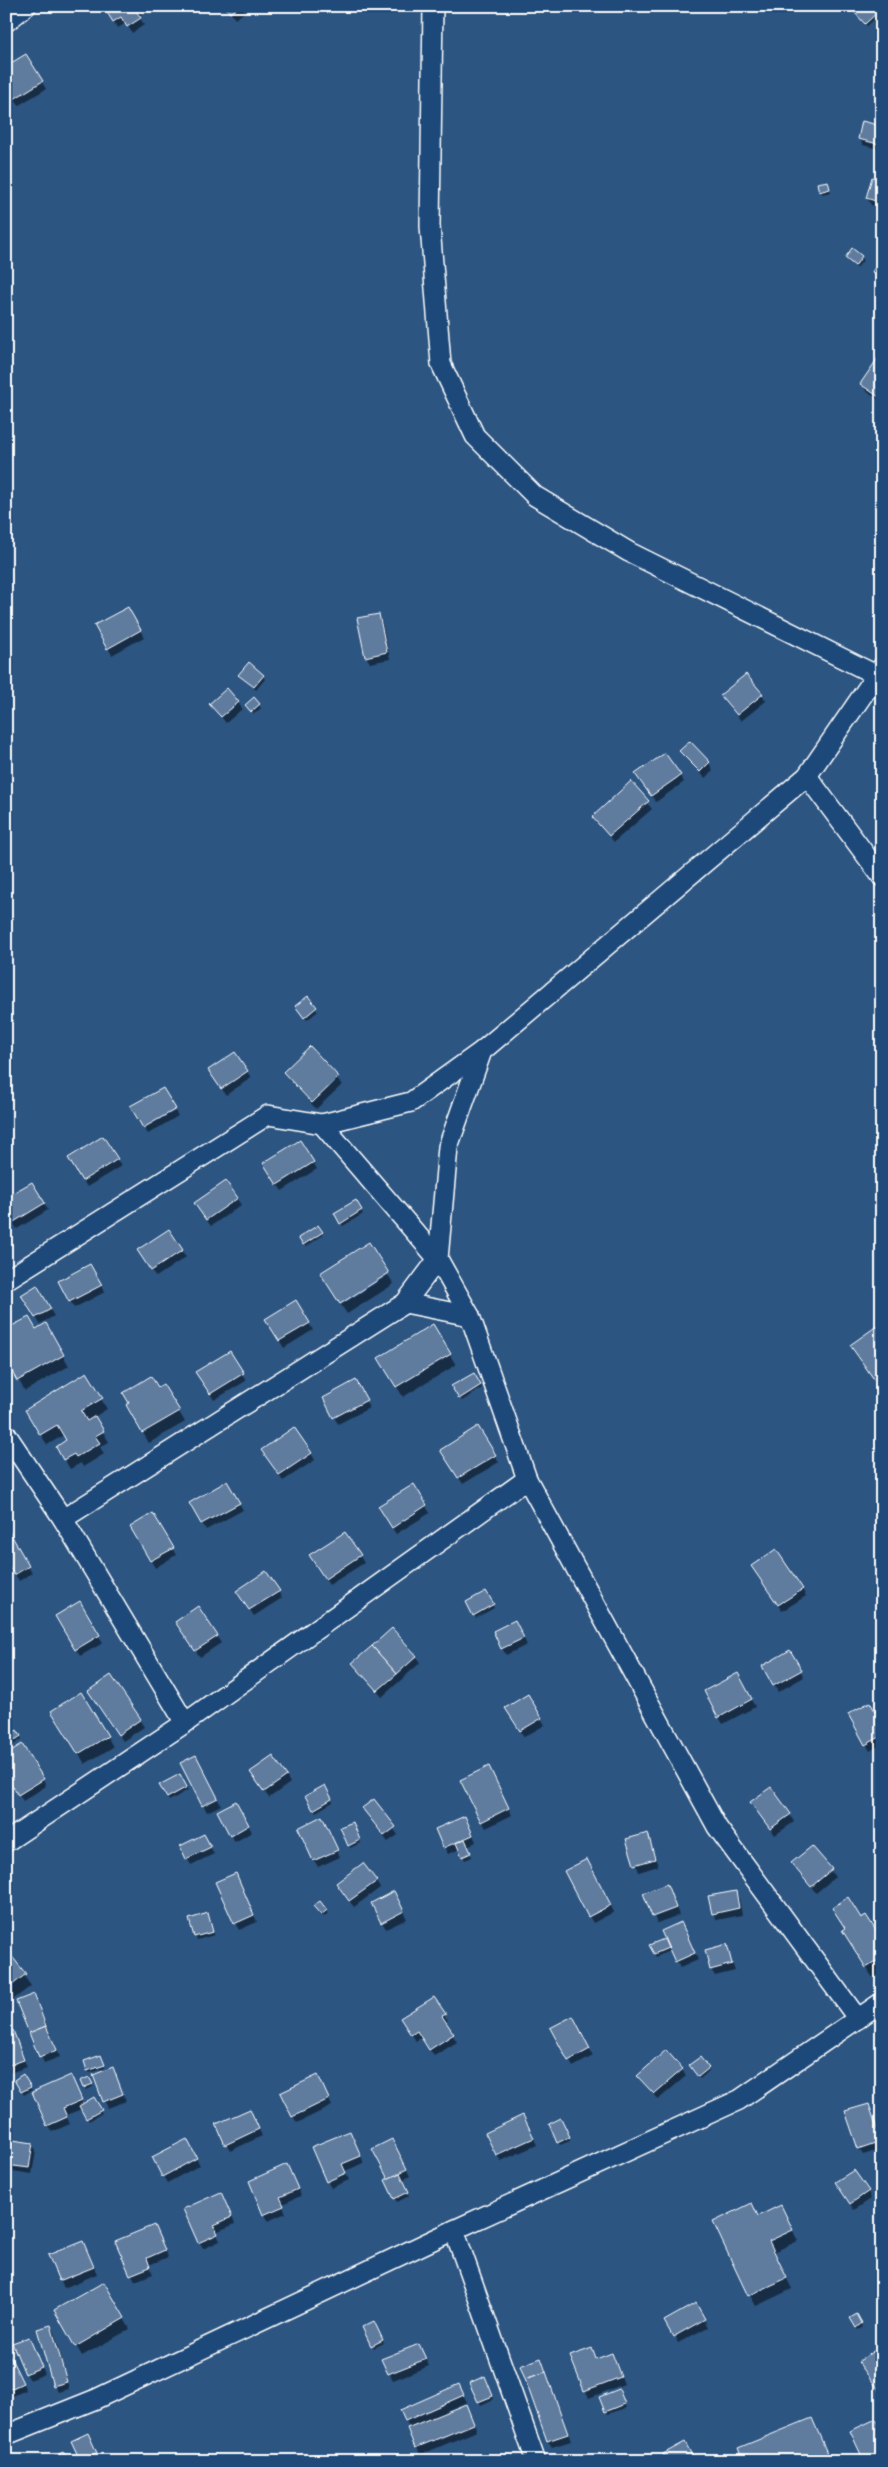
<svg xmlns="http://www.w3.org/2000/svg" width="888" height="2467" font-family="'Playpen Sans',sans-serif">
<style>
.shadow{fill:#0007}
.building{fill:#5e7c9f;stroke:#fff}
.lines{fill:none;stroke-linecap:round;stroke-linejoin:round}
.minor-casing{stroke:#fff;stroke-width:22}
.minor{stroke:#1f4a7a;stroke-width:19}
</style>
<rect width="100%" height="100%" fill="#2c5582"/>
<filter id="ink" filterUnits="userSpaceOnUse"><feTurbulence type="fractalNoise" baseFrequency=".02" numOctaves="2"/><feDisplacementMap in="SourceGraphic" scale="10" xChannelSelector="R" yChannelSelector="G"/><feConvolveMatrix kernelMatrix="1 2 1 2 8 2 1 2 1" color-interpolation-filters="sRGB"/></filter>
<g filter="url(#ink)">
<g class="shadow">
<path d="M103,6H138L142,14L139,16L144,25L132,33L126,23L118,28Z"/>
<path d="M226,6H242L245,12L235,19Z"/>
<path d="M562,6V13H529L525,6Z"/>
<path d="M855,12H878L879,15L867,26Z"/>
<path d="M26,56L46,89L19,105L6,84Z"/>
<path d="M882,127V150L863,145L859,138Z"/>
<path d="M882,181V208L871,205L867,198Z"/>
<path d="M827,182L831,192L822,194L821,191Z"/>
<path d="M852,250L863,260L857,268L846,258Z"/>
<path d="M882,258V282L873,272Z"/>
<path d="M882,358V402L866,391L862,384Z"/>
<path d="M127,608L144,637L112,655L96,626Z"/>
<path d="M378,615L382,622L390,659L370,663L366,656Z"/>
<path d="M240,675L263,676L265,679L256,690Z"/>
<path d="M762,694L766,701L741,721L722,695Z"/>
<path d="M238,702L242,709L226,723L211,704Z"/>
<path d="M259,705L261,708L254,714L249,708Z"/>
<path d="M681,751L709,763L713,770L705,778Z"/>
<path d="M665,754L684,782L656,802L641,781Z"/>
<path d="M630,783L652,809L614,842L593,817Z"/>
<path d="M308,998L318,1011L307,1020L299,1010Z"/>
<path d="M310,1048L342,1085L316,1109L284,1072Z"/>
<path d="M247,1071L251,1078L226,1095L214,1077Z"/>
<path d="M175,1111L178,1116L148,1134L144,1128Z"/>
<path d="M103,1137L121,1166L87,1187L69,1158Z"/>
<path d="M300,1142L317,1169L282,1191L268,1171Z"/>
<path d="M32,1183L48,1210L17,1229L6,1212Z"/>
<path d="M237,1199L241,1205L211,1226L199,1210Z"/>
<path d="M356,1202L363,1214L343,1226L336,1214Z"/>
<path d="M318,1227L323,1235L306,1247L300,1239Z"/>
<path d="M168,1230L186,1257L156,1277L142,1257Z"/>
<path d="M90,1266L105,1292L74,1308L59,1282Z"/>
<path d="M388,1275L394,1284L347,1314L341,1305Z"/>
<path d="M36,1287L54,1316L40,1324L23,1295Z"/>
<path d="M296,1302L313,1330L284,1348L267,1320Z"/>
<path d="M46,1325L69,1366L25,1391L6,1359V1347L10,1345L6,1339V1330L35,1331Z"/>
<path d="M881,1325L882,1326V1390L858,1355Z"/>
<path d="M432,1326L456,1365L403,1397L380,1358Z"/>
<path d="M229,1352L246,1381L214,1400L197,1372Z"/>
<path d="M86,1374L107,1409L94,1417L109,1442L100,1447L104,1454L83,1467L81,1463L70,1469L57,1447L68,1441L64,1435L47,1445L27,1410Z"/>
<path d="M473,1374L482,1388L462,1401L453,1387Z"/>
<path d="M356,1382L369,1408L338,1424L324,1399Z"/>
<path d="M163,1385L185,1422L149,1443L127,1406Z"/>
<path d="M478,1428L499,1462L463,1484L442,1450Z"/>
<path d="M311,1453L315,1460L283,1481L266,1457Z"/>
<path d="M227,1483L243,1510L206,1530L191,1503Z"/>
<path d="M414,1486L430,1513L396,1534L383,1514Z"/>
<path d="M153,1515L176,1555L155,1568L132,1527Z"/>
<path d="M8,1533L32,1573L19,1581L6,1560Z"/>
<path d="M360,1556L364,1563L329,1585L315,1563Z"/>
<path d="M756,1573L802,1589L806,1596L782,1611Z"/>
<path d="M278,1591L282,1598L254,1616L242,1598Z"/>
<path d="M486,1593L494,1608L476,1618L468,1603Z"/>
<path d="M80,1603L103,1643L80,1656L57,1616Z"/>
<path d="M198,1608L221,1643L200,1657L181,1629Z"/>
<path d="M519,1628L527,1645L506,1655L502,1648Z"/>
<path d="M790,1652L804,1677L778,1692L764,1667Z"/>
<path d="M416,1656L420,1663L382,1697L354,1663Z"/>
<path d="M738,1675L755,1707L723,1724L705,1692Z"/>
<path d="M111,1677L144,1727L123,1741L93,1698Z"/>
<path d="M528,1696L545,1725L524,1737L507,1708Z"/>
<path d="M850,1714L882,1726V1744L870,1751Z"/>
<path d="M59,1721L107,1736L113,1747L85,1764Z"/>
<path d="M17,1732L22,1739L12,1746L7,1738Z"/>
<path d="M199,1764L221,1805L207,1812L203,1805Z"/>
<path d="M492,1774L512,1815L486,1828L482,1821Z"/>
<path d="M6,1775L43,1779L46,1786L23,1801Z"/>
<path d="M179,1776L188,1790L169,1801L161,1785Z"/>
<path d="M286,1776L290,1783L269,1798L256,1779Z"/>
<path d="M324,1787L333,1802L316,1812L307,1797Z"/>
<path d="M374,1801L398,1835L388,1842L367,1815Z"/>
<path d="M236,1803L252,1832L235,1842L219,1812Z"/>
<path d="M755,1809L790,1815L794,1822L775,1835Z"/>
<path d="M325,1825L340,1857L318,1867L314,1860Z"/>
<path d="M469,1825L476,1842L467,1846L472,1857L465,1860L460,1849L448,1854L444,1847Z"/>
<path d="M354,1827L361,1843L350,1848L349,1845Z"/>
<path d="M204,1835L214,1854L191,1865L181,1847Z"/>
<path d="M647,1835L658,1866L639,1872L628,1840Z"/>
<path d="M812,1847L835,1877L816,1893L793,1864Z"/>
<path d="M590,1867L614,1912L593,1923L589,1916Z"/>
<path d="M239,1881L257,1922L239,1930L235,1923Z"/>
<path d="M376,1882L380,1888L354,1907L341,1890Z"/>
<path d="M667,1885L679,1915L657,1923L644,1894Z"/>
<path d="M735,1892L739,1899L742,1915L717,1920L713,1913Z"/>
<path d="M397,1900L407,1919L386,1929L382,1922Z"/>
<path d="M317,1909L326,1910L328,1913L324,1917Z"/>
<path d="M209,1918L214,1935L197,1940L190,1920Z"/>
<path d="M861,1920L882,1943V1972L873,1978L849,1941Z"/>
<path d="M685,1931L698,1960L680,1968L671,1950L656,1957L651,1946H667Z"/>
<path d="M726,1946L735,1971L715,1976L711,1969Z"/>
<path d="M6,1951L31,1986L6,2005Z"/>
<path d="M434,1998L448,2021L445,2023L457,2042L434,2056L422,2037L416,2041L406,2025Z"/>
<path d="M18,2002H37L60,2057L44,2063Z"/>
<path d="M572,2018L593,2056L573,2067L552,2029Z"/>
<path d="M12,2032L27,2067L7,2074L6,2034Z"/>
<path d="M102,2059L105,2068L90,2073L88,2071Z"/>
<path d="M708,2068L709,2071L700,2079L692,2069Z"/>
<path d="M113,2069L126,2101L108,2108L105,2101Z"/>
<path d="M682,2070L686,2076L658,2100L639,2076Z"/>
<path d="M23,2076L32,2090L24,2095L16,2081Z"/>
<path d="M89,2078L93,2087L86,2090L82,2082Z"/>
<path d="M74,2083L83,2104L93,2099L102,2113L89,2121L82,2109L66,2115L70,2124L52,2132L48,2125Z"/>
<path d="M321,2083L332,2106L297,2123L293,2116Z"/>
<path d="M868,2105L882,2141V2149L863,2155L859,2148Z"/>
<path d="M253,2117L262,2136L230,2151L226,2144Z"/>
<path d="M562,2123L570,2141L560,2145L550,2124Z"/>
<path d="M527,2124L537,2145L501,2161L497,2155Z"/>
<path d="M353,2139L364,2163L345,2171L349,2180L331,2188L327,2181Z"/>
<path d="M6,2140L32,2144L36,2151L32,2174L6,2170Z"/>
<path d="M186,2141L200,2165L167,2183L153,2158Z"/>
<path d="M395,2147L410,2176L402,2180L409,2196L397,2202L387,2180L389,2179Z"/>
<path d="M291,2172L301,2196L282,2204L286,2213L268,2221L265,2214Z"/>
<path d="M841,2189L868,2192L871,2199L854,2210Z"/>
<path d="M221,2193L235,2224L216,2232L220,2241L203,2249L199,2242Z"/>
<path d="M781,2207L798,2241L774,2252L792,2289L756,2306L750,2295L758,2217Z"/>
<path d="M154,2226L168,2257L149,2265L153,2274L135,2281L117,2242Z"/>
<path d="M83,2242L97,2274L64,2288L50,2256Z"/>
<path d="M104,2284L130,2329L82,2356L56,2311Z"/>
<path d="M696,2305L708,2327L678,2343L666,2321Z"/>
<path d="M856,2316L863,2327L858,2330L852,2319Z"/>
<path d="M374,2323L384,2343L374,2348L364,2327Z"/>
<path d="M51,2326L55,2333L69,2389L58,2392L54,2385Z"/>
<path d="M29,2338L45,2374L30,2380L26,2373Z"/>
<path d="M419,2345L429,2366L393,2380L383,2360Z"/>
<path d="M6,2349L26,2390L6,2399Z"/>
<path d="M572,2357L615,2361L624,2384L589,2398Z"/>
<path d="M547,2376L571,2441L552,2447L548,2441Z"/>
<path d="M486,2381L494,2399L481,2405L471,2384Z"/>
<path d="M462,2393L467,2402L446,2411L447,2413L469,2412L477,2431L420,2455L406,2420Z"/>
<path d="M620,2393L626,2408L608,2414L600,2397Z"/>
<path d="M812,2420L831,2461H745Z"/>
<path d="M89,2438L97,2456L82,2461L73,2441Z"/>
</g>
<g class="building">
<path d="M103,6H140L135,9L141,18L127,27L121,17L113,22Z"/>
<path d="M225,6H240L230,13Z"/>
<path d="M860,6H874L879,11L865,24L854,12Z"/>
<path d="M26,54L43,81L14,99L6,86V66Z"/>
<path d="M862,121L882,126V145L858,139Z"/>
<path d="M872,177L882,180V203L866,198Z"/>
<path d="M828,181L830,189L819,192L817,183Z"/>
<path d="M852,248L862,256L855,266L845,258Z"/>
<path d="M882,255V278L872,272Z"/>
<path d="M880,355L882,356V392L879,397L860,384Z"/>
<path d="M128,607L141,630L107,649L94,625Z"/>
<path d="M379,614L387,652L365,657L357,618Z"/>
<path d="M249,662L264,675L254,687L238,675Z"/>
<path d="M746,674L763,694L737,715L720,695Z"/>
<path d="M227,688L239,702L221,717L209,704Z"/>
<path d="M254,697L260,704L251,712L245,705Z"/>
<path d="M690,741L710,762L700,772L679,751Z"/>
<path d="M665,753L681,775L651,796L635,774Z"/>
<path d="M631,781L649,801L609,836L592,817Z"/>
<path d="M308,996L317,1007L304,1018L295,1006Z"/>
<path d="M310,1046L339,1077L312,1103L283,1072Z"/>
<path d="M235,1052L248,1071L221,1089L208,1070Z"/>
<path d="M163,1088L176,1109L143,1128L130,1106Z"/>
<path d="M103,1136L118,1159L82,1181L68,1158Z"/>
<path d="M300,1140L314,1162L277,1185L263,1163Z"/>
<path d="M226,1181L238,1198L206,1220L194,1203Z"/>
<path d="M32,1182L45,1203L12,1223L6,1214V1197Z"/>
<path d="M356,1200L362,1210L340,1224L334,1213Z"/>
<path d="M318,1225L323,1232L303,1245L298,1238Z"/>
<path d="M169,1229L183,1250L151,1271L137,1250Z"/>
<path d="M369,1242L389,1273L340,1304L320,1273Z"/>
<path d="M90,1264L102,1285L69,1302L58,1281Z"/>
<path d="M37,1285L51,1309L35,1318L21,1295Z"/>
<path d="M296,1300L310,1323L279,1341L265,1319Z"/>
<path d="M29,1317L36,1329L46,1323L64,1355L17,1381L6,1361L8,1345L6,1329Z"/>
<path d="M881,1323L882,1382L878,1385L850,1345Z"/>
<path d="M433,1324L451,1354L396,1387L378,1358Z"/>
<path d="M230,1351L244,1373L210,1394L195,1372Z"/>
<path d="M87,1372L103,1398L81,1411L87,1421L95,1416L104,1431L95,1436L100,1443L76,1457L74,1454L63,1460L56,1447L66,1440L57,1425L40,1435L25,1410Z"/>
<path d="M474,1373L481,1385L459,1399L451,1386Z"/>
<path d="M151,1376L158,1387L163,1384L180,1411L142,1433L126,1405L129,1403L123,1393Z"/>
<path d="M356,1380L367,1400L333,1418L323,1398Z"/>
<path d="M478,1426L496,1455L458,1478L440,1450Z"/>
<path d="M294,1427L312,1453L279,1475L261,1450Z"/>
<path d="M227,1481L240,1503L201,1524L189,1503Z"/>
<path d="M414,1484L427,1505L392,1528L378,1506Z"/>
<path d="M153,1513L174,1548L150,1561L130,1527Z"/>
<path d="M9,1531L29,1566L14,1575L6,1562V1533Z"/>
<path d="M345,1532L361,1555L325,1579L309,1555Z"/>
<path d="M776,1549L803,1589L778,1605L751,1566Z"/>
<path d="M266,1571L280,1591L249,1610L236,1591Z"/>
<path d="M486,1591L494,1604L473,1616L466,1602Z"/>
<path d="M80,1601L100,1635L75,1650L55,1616Z"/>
<path d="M198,1606L218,1636L195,1651L175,1622Z"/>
<path d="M515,1620L524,1638L501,1649L493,1631Z"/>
<path d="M392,1628L417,1656L397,1674L372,1646Z"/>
<path d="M372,1646L397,1674L377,1691L352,1663Z"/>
<path d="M790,1650L802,1670L773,1686L762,1666Z"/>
<path d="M738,1673L752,1699L718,1718L704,1691Z"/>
<path d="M111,1675L141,1719L118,1735L88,1691Z"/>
<path d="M81,1692L108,1736L78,1754L51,1711Z"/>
<path d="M528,1694L542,1718L520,1731L505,1708Z"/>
<path d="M870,1702L882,1724V1736L865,1745L848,1714Z"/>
<path d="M17,1730L21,1736L9,1744L6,1737Z"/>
<path d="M22,1744L44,1779L18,1795L6,1776V1754Z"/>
<path d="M196,1755L218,1798L202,1806L180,1763Z"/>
<path d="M273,1756L287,1776L264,1792L250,1772Z"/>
<path d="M489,1766L509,1808L481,1822L460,1780Z"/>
<path d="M180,1774L187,1787L167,1798L159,1785Z"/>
<path d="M325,1785L332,1799L313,1810L305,1796Z"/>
<path d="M771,1787L791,1814L770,1829L750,1802Z"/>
<path d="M374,1799L396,1827L384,1836L362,1808Z"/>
<path d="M236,1801L249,1825L230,1836L217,1811Z"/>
<path d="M322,1816L338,1850L313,1861L298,1828Z"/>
<path d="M465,1816L473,1835L443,1848L435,1829Z"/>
<path d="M353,1822L360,1840L348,1846L340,1827Z"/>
<path d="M648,1833L655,1859L634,1865L626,1839Z"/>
<path d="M204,1834L211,1847L186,1859L180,1846Z"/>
<path d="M465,1839L471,1853L462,1857L456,1843Z"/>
<path d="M812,1846L832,1869L811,1887L791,1863Z"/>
<path d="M587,1859L611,1905L588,1917L564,1871Z"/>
<path d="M363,1863L377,1881L349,1901L336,1883Z"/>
<path d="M236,1873L254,1915L234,1924L215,1882Z"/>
<path d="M667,1884L676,1908L652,1917L643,1893Z"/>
<path d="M394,1891L404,1911L381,1923L371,1903Z"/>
<path d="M736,1891L739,1908L712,1914L708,1896Z"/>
<path d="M848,1897L861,1918L866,1915L882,1940V1958L866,1968L842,1930L845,1928L832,1908Z"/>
<path d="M320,1901L327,1910L321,1915L313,1906Z"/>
<path d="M208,1913L213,1932L194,1937L189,1919Z"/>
<path d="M681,1922L695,1953L675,1962L661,1931Z"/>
<path d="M664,1939L668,1948L654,1954L649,1945Z"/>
<path d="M727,1944L732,1964L710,1970L705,1950Z"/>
<path d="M6,1949L26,1974L6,1990Z"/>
<path d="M34,1994L46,2026L29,2033L16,2001Z"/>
<path d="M434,1997L446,2014L442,2016L454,2034L429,2050L417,2031L411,2035L400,2018Z"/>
<path d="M573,2016L590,2049L568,2061L550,2028Z"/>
<path d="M46,2026L57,2050L39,2057L29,2033Z"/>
<path d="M13,2030L24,2060L6,2066V2032Z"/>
<path d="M666,2050L683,2069L654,2094L637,2076Z"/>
<path d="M101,2055L105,2065L87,2071L84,2061Z"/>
<path d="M700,2057L709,2068L698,2077L689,2065Z"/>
<path d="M113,2067L123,2094L103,2102L93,2075Z"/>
<path d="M23,2074L31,2087L21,2092L14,2080Z"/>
<path d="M71,2075L82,2100L63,2108L67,2117L47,2126L32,2092Z"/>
<path d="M318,2075L329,2099L292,2117L280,2093Z"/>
<path d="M89,2077L93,2084L83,2088L80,2081Z"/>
<path d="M94,2097L102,2110L86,2119L79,2106Z"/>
<path d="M869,2104L881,2141L858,2149L845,2111Z"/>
<path d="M250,2109L259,2129L225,2145L216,2124Z"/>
<path d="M523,2115L534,2138L496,2155L485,2133Z"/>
<path d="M561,2118L570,2137L557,2143L549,2124Z"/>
<path d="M350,2131L361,2156L342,2164L346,2173L326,2182L311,2147Z"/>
<path d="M6,2139L33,2143L29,2168L6,2165Z"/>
<path d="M187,2139L197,2158L162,2177L152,2157Z"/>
<path d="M392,2139L407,2169L388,2179L372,2149Z"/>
<path d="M287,2164L298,2189L280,2197L284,2206L263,2215L249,2181Z"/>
<path d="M854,2170L869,2191L850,2204L835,2182Z"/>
<path d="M400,2173L409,2192L394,2199L385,2180Z"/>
<path d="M221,2192L232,2217L214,2225L218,2234L198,2243L183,2209Z"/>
<path d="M752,2203L758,2216L781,2205L793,2230L769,2241L787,2278L748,2296L713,2222Z"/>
<path d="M154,2225L165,2250L147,2258L150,2267L130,2275L115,2241Z"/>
<path d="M83,2241L94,2267L59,2281L48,2255Z"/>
<path d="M104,2282L125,2318L75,2347L54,2310Z"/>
<path d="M696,2303L705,2319L673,2337L664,2321Z"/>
<path d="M857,2314L862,2323L856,2328L850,2318Z"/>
<path d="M374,2321L383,2340L371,2346L362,2327Z"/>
<path d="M51,2325L67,2382L53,2386L37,2329Z"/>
<path d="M29,2337L42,2367L25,2374L12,2343Z"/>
<path d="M419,2344L426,2359L388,2374L381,2359Z"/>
<path d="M882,2345V2394L858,2362Z"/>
<path d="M6,2348L23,2383L6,2391Z"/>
<path d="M592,2348L596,2359L612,2353L621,2377L584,2391L570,2356Z"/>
<path d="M541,2358L546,2372L525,2379L520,2366Z"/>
<path d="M546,2372L568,2434L547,2441L525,2379Z"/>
<path d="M485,2376L493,2396L478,2402L469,2383Z"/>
<path d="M459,2384L464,2395L405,2421L400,2410Z"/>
<path d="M619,2389L625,2404L605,2412L599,2397Z"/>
<path d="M466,2404L474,2424L415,2448L407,2428Z"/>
<path d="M812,2418L827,2453L807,2461H743L738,2448Z"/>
<path d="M876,2419L882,2431V2461H864L850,2431Z"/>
<path d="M88,2433L97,2453L80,2460L71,2441Z"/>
<path d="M685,2442L695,2461H667L663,2454Z"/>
<path d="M64,2452L68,2461H44Z"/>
</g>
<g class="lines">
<defs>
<g id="minor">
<path d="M433,6L430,226L441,364L475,436L535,496L629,552L876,675"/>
<path d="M6,22L26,6"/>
<path d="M807,776L882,877"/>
<path d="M6,1280L268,1115L322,1124L411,1102L482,1051"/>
<path d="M405,1303L470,1316"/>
<path d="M6,1434L63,1519L185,1723"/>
<path d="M63,1519L405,1303L438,1259L322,1124"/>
<path d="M6,1842L185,1723L527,1479"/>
<path d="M858,2019L717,1827L527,1479L470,1316L438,1259L448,1147L482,1051L807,776L882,667"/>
<path d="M454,2230L536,2461"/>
<path d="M6,2435L96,2399L454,2230L739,2100L882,2002"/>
</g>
</defs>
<use href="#minor" class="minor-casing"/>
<use href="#minor" class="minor"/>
</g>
</g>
<rect width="888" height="2467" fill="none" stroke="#1f4a7a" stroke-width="25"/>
<rect x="12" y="12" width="863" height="2442" fill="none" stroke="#fff" stroke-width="2" filter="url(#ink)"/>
</svg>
